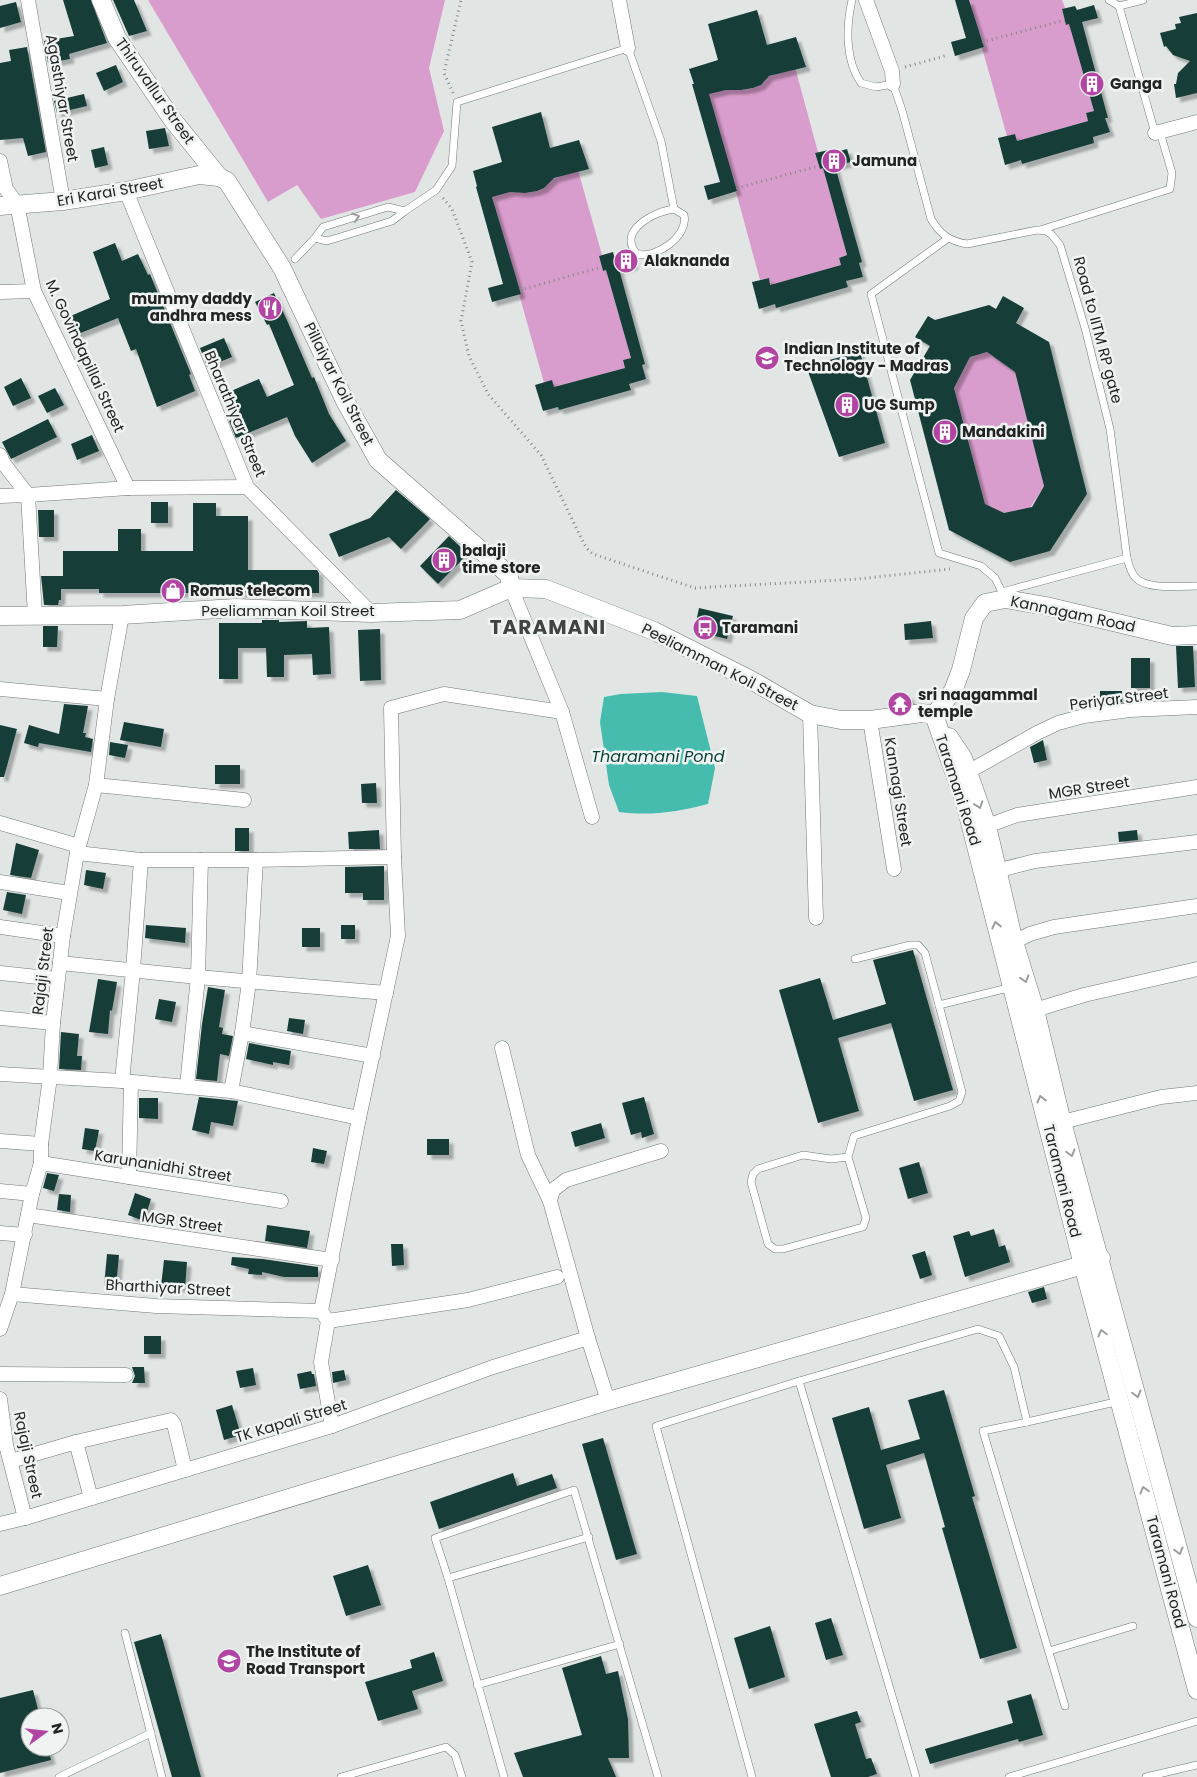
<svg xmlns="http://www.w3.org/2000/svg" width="1197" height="1777" font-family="Poppins,sans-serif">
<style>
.green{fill:#d99dcd}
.water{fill:#45bcae}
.building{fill:#183d38;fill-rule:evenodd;filter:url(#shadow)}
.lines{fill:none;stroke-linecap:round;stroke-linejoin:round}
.service-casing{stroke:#737777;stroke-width:8}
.minor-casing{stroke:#737777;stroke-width:15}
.tertiary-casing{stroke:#737777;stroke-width:19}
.path{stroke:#858888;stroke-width:3;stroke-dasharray:1 4;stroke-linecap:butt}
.service{stroke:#fff;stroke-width:7}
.minor{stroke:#fff;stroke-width:14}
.tertiary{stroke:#fff;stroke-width:18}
.oneway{stroke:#9c9d9d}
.labels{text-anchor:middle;stroke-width:5;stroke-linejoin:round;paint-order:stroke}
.poi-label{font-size:15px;font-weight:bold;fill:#232525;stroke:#eff3f2;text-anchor:start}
.street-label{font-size:15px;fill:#232525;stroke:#eff3f2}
.water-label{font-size:16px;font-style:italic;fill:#063e38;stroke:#eff3f2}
.district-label{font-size:20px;font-weight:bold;letter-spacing:1px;fill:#3f4342;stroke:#eff3f2}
</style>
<defs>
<filter id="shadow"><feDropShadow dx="4.5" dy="4.5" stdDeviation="1" flood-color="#0004"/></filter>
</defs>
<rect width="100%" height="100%" fill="#e1e6e5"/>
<g class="green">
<path d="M148,0H445L429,68L444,131L415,192L321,219L297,185L268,202Z"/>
<path d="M969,0H1062L1065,8L1062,10L1066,24H1069L1094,111L1086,113L1088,121L1017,141L1015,134L1007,136L982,48L984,47L980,33H978Z"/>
<path d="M793,60L818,152L815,154L820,168H823L847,255L839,258L841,265L770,285L768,278L760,280L736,192L737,191L733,177H732L706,84L734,87L735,90C747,90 758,89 766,80V77L775,75L773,66Z"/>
<path d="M576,163L602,255L599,256L603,271L606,270L631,358L623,360L625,368L554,387L544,383L519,294L521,293L517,280H516L489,186L518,190L519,193C530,193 542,191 550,182V180L559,177L557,168Z"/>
<path d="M987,352L1015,372L1044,486L1025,516L1023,509L1013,511L1015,519L985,504L954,388L970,357Z"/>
</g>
<path class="water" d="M662,692L697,696L715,768L708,804C678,812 650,816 619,812L609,785L600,722L604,697L621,694Z"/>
<g class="building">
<path d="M63,0H91L107,43L69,54L70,59L48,63L44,41L74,36Z"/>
<path d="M113,0H134L147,31L129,36Z"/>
<path d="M955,0H969L984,47L955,56L951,42L966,38Z"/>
<path d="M16,2L21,22L0,28V6Z"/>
<path d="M1094,5L1098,18L1082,22L1108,118H1105L1110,132L1093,137L1094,143L1022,164L1021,160L1005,165L998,138L1015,134L1017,141L1088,121L1086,113L1094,111L1069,24L1066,25L1062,9L1075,6L1077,10Z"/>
<path d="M757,10L767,45L796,37L806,67L769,76L761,85L753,88L741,90H726L709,94L737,191L708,200L704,186L720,182L692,84H694L689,69L718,60L708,24Z"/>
<path d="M1197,13V93L1176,98L1174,84H1176L1178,73L1190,61L1173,55L1166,46L1164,47L1160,33L1176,29L1175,24L1181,23L1179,17Z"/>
<path d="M27,47L46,152L28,156L23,138L0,140V63L11,61L9,50Z"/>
<path d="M116,65L123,82L104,91L96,73Z"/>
<path d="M84,94L87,106L57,113L54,101Z"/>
<path d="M541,112L550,148L579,140L589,169L554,178L544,188L537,191L525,193L510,192L492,197L521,294L492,302L488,288L503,284L476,187L477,186L473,171L502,162L492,127Z"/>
<path d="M165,128L169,146L149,149L146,131Z"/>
<path d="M104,147L108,165L95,168L91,150Z"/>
<path d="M847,149L851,162L835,166L862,262L859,263L863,277L846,281L848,287L776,308L775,304L759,309L752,282L769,278L770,285L841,265L839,258L847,255L823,168L820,169L815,153L829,150L830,154Z"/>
<path d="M115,243L122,261L138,254L148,275L150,274L191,374L189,375L195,391L157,407L136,349L131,351L118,318L73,336L66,318L110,299L93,252Z"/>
<path d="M613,252L614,256L629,252L634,265L619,269L645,364L642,365L646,379L629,384L631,390L559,410L558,407L543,411L535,385L552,380L554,387L625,368L623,360L631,358L606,270L603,271L599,256Z"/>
<path d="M274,293L286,318L312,378L314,377L329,414L346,441L312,463L295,436L287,417L236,438L229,421L235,418L224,394L259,379L267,397L294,385L269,324L267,325L255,302Z"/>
<path d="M1003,296L1024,308L1016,323L1049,342L1087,494L1050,551L1010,562L949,530L910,380L930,346L915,337L928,316L935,320L989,305L996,309ZM987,352L1015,372L1044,486L1032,507L1004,513L985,504L954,388L970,357Z"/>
<path d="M224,338L232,357L207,367L200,348Z"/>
<path d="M860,352L885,443L839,457L806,366Z"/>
<path d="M21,378L31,398L13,406L4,387Z"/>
<path d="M55,388L64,405L47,413L38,396Z"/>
<path d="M48,419L57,437L11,459L2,442Z"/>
<path d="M92,435L99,451L77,460L71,444Z"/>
<path d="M396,490L430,519L401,549L389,537L339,557L329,534L370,518Z"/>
<rect x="151" y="502" width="17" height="21"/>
<path d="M193,503H216V516H248V570H317L319,573V593H99V589H61V600H59L58,605H44L41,576H63V551H118V529H141V551H193Z"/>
<path d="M38,510H54V537H39Z"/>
<path d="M449,536L468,554L438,584L420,566Z"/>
<path d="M699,608L733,616L727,639L694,631Z"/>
<path d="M262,620H279V622L307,621V628L329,627L331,674L313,675L312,654L284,655V677H267L266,648H238V679H219V623H262Z"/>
<path d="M931,621L933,638L905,640L904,624Z"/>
<path d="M43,626H58L57,647H43Z"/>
<path d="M380,629L381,680L360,681L358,630Z"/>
<path d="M1176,646H1193L1195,687L1178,688Z"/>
<rect x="1131" y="658" width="19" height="30"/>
<path d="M1100,691H1122V702L1100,705Z"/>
<path d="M909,695L911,704L889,707L888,699Z"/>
<path d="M64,704L88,706L83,733H86L85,737L93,739L91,752L39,743L38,747L24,743L29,725L59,734Z"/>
<path d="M124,722L164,729L161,747L120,740Z"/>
<path d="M0,725L17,729L4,777H0Z"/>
<path d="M1043,740L1047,760L1034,763L1030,747Z"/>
<path d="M110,742L128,745L125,758L109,755Z"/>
<rect x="215" y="765" width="25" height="19"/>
<path d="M376,783L377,803H362L361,784Z"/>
<rect x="235" y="828" width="14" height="23"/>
<path d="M379,830L380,849H349L348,832Z"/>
<path d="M1137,830L1138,840L1119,842L1118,832Z"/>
<path d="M16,843L39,850L31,878L10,875Z"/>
<path d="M384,866V900H363V893H345V867Z"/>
<path d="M86,870L106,873L103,889L84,885Z"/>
<path d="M7,892L26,895L22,914L3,910Z"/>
<path d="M146,925L186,928L185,943L145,938Z"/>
<rect x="341" y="925" width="14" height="14"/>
<rect x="302" y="928" width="18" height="19"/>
<path d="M913,950L953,1090L914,1101L891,1023L838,1038L859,1111L818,1123L779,990L820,978L833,1020L886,1004L873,960Z"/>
<path d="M98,979L117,982L112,1011L110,1010L108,1034L89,1032Z"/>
<path d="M208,987L225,990L219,1027L223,1028L222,1034L233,1036L229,1056L220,1054L217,1081L196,1079L202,1024Z"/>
<path d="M159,999L176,1002L172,1022L155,1019Z"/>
<path d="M289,1018L305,1020L303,1034L287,1031Z"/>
<path d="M61,1032L79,1034L77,1056H82L81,1070L59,1069Z"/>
<path d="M249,1043L291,1051L289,1065L273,1062V1065L246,1059Z"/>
<path d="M199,1097L238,1101L233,1126L211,1122L209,1134L192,1130Z"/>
<path d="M644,1097L654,1134L642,1138L641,1132L631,1135L622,1103Z"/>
<path d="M139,1098H158V1119L139,1118Z"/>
<path d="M601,1123L605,1138L575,1147L571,1132Z"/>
<path d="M85,1128L99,1130L95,1151L82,1149Z"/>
<rect x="427" y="1139" width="22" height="16"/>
<path d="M313,1148L327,1151L324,1164L311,1162Z"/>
<path d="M919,1162L928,1193L908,1199L899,1168Z"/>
<path d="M47,1173L59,1175L54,1191L43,1188Z"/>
<path d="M135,1193L151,1199L144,1221L128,1215Z"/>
<path d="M59,1194L71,1195L70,1212L57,1210Z"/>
<path d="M267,1225L310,1231L307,1248L265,1241Z"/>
<path d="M994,1229L999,1247L1005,1245L1010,1262L965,1277L953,1236L969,1231L971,1236Z"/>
<path d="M391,1244H403L404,1265L392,1266Z"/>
<path d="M925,1251L932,1275L920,1279L912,1255Z"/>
<path d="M107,1254L119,1255L116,1287L104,1286Z"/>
<path d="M232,1257L263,1259L318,1267V1277H284L262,1272V1275L248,1274L249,1269L231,1265Z"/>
<path d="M164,1260L187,1262L185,1288L161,1286Z"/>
<path d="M1044,1287L1047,1299L1032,1303L1028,1292Z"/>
<rect x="144" y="1336" width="17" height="18"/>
<path d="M132,1367H144L145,1383H132L135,1376Z"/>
<path d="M253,1368L256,1385L240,1388L236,1371Z"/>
<path d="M344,1370L346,1380L333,1383L332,1372Z"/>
<path d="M311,1371L312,1374H314L316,1386L300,1389L297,1374Z"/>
<path d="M944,1390L975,1496L972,1497L1017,1648L980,1659L942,1528L945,1527L924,1453L886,1465L901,1518L864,1529L832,1418L869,1407L881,1450L920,1439L908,1400Z"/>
<path d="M232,1405L241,1435L224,1440L216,1410Z"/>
<path d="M603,1438L637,1554L616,1560L582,1444Z"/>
<path d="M513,1473L517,1486L552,1474L557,1488L439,1529L430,1502Z"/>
<path d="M368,1565L381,1605L346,1616L333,1576Z"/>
<path d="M831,1618L843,1655L826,1660L815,1623Z"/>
<path d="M770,1626L785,1677L749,1689L734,1638Z"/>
<path d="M161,1634L201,1777H172L134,1642Z"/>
<path d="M434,1652L443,1681L412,1691L418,1709L378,1721L365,1682L412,1668L410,1660Z"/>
<path d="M601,1656L606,1674L618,1671L628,1719L629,1758H608L616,1777H523L514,1753L582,1735L562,1668Z"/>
<path d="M33,1690L40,1717H30V1747H48L51,1760L0,1773V1698Z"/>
<path d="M1031,1694L1043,1735L1019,1742L1018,1739L930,1764L925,1749L1013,1723L1007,1701Z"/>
<path d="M857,1711L861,1722L855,1724L866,1759L871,1758L877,1774L868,1777H831L814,1724Z"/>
</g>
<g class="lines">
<defs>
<g id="service">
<path d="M852,0C846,27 845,60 861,83L876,87L893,84L902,110L931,219C940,234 949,241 967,244L1037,230L1046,231L1051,234L1060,245L1085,328L1110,429L1127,558C1129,565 1130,571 1135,577C1145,590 1181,586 1197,586"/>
<path d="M1109,0L1119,6L1155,133"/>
<path d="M1119,6L1143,0"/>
<path d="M674,209L684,215C689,236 656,259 637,254C616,231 655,211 674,209Z"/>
<path d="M405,211L436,190L452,166L457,102L628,48L661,141L674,209"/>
<path d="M1040,230L1170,189L1172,173L1160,132"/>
<path d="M947,239L871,294L939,553L981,566L995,578L1002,592L1127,558"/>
<path d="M295,259L315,238L323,227L388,207L405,211L392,221L327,241L315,238"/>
<path d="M855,959L910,945H918L925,953L939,1005L1012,987"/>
<path d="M848,1157L866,1218L863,1227L783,1249H775L768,1244L751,1182L753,1174L758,1169L803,1155L831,1159L848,1157L854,1136L950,1106L959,1101L962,1092L939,1005"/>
<path d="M799,1381L916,1777"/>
<path d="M1027,1422L983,1431L1065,1706"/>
<path d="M448,1578L589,1537"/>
<path d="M125,1633L162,1777"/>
<path d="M1049,1651L1133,1626"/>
<path d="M477,1685L620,1644"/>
<path d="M59,1777L151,1733"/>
<path d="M341,1777L446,1747L455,1755L462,1777"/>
<path d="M504,1777L448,1578L435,1538L574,1490L658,1777"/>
<path d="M752,1777L656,1426L799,1381L978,1329L999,1336L1014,1367L1027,1422L1120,1401"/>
<path d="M1009,1777L1197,1721"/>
<path d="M1146,1777L1197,1765"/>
</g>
<g id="minor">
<path d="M28,0L63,201"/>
<path d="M619,0L628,48"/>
<path d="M866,0L892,71L893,84"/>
<path d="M1155,133L1197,122"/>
<path d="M0,161L6,189L17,204L34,291L128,488"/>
<path d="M126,191L247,487L371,613"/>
<path d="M0,292L34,291"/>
<path d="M0,455L4,464L28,495L35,616"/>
<path d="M0,496L28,495L128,488L247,487"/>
<path d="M511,588L562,712L592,817"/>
<path d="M0,689L107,699"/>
<path d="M810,714L816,918"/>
<path d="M870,720L894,869"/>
<path d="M968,772L1037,733L1058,723L1084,716L1130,710L1197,707"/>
<path d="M96,785L244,800"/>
<path d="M0,823L79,846"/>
<path d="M987,826L1017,815L1197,787"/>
<path d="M77,853L141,860H256L394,857"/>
<path d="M996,871L1035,861L1197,842"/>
<path d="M0,882L69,893"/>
<path d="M0,927L63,936"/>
<path d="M1014,942L1030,934L1054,927L1197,906"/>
<path d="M60,963L198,977L386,993"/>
<path d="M0,973L57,979"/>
<path d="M1035,1010L1084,995L1197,969"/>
<path d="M0,1018L53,1023"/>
<path d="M242,1033L373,1056"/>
<path d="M502,1048L528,1155L550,1201"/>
<path d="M0,1074L122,1081L231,1091L359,1118"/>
<path d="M122,1081L133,970L141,860"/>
<path d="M187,1086L198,977L201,860"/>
<path d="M231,1091L242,1033L249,982L256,860"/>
<path d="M1062,1122L1161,1097L1197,1093"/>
<path d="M0,1141L41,1144"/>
<path d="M41,1163L281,1201"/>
<path d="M129,1177L131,1082"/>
<path d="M0,1191L32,1194"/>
<path d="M28,1215L332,1260"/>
<path d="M0,1233L25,1235"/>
<path d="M12,1294L156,1306L321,1311"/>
<path d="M328,1321L468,1300L557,1277"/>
<path d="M0,1329L12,1294L32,1194L41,1163V1144L50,1077L53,1023L63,936L77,853L96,785L107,699L122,615"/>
<path d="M0,1374L126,1375"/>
<path d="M0,1399L6,1445L25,1518"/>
<path d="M608,1401L588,1338L550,1201L553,1190L566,1180L661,1151"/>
<path d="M332,1426L321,1362L328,1321L321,1311L359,1118L398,936L394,857L391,708L444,694L562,712"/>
<path d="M76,1442L91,1498"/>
<path d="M11,1461L76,1442L171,1420L174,1424L185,1470"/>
<path d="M0,1524L25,1518L332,1426L493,1367L588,1338"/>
</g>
<g id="tertiary">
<path d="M101,0L117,38L172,119L219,177"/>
<path d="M0,206L63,201L126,191L199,175L219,177L227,181L282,268L344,399L378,460L509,575L511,588"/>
<path d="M0,616L122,615L235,608L371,613L460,610L511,588L546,589L654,631L751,680L810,714L841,720H870L922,713L934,715"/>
<path d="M934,715L965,803L1083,1265L1197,1690"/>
<path d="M934,715L953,691L961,670L974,618L985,603L1005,599L1046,606L1172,636L1197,635"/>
<path d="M949,737L963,758L987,826L1014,942L1035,1010L1062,1122L1197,1618"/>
<path d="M0,1586L608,1401L1083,1265L1101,1258"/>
</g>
</defs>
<use href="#service" class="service-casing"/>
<use href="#minor" class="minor-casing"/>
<use href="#tertiary" class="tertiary-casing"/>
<g class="path">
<path d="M982,42L1065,20"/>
<path d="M905,67L948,55"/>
<path d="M453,93L444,73L461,0"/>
<path d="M737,188L819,166"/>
<path d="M443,198L452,209L472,262L461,321L469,356L488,394L541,455L584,544L589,551L593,554L695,588L858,579L950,569"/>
<path d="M520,290L602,267"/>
</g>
<use href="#service" class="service"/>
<use href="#minor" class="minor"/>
<use href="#tertiary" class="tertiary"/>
</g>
<defs><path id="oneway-chevron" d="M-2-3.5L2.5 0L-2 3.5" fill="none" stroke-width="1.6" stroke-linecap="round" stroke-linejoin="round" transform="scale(1.25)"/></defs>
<g class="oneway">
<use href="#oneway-chevron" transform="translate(356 217) rotate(-17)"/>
<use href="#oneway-chevron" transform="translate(979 805) rotate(71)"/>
<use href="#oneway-chevron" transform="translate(996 925) rotate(-104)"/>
<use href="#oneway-chevron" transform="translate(1025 979) rotate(73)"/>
<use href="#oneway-chevron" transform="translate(1041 1099) rotate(-104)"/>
<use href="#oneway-chevron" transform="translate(1071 1153) rotate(74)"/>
<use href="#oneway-chevron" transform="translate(1102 1333) rotate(-105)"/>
<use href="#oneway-chevron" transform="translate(1137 1394) rotate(75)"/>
<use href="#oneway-chevron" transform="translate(1144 1490) rotate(-105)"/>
<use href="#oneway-chevron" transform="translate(1179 1551) rotate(75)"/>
</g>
<defs>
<symbol id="building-disc" viewBox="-11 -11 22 22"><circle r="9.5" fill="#b244a3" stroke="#eff3f2"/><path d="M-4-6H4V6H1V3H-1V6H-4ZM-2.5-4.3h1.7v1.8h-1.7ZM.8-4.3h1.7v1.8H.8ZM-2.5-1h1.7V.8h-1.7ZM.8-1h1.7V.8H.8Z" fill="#fff"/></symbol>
<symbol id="restaurant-disc" viewBox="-11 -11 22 22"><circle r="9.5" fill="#b244a3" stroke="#eff3f2"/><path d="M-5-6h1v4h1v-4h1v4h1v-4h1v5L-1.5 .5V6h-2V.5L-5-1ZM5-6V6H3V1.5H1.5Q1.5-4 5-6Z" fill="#fff"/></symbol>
<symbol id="university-disc" viewBox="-11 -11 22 22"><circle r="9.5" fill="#b244a3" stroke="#eff3f2"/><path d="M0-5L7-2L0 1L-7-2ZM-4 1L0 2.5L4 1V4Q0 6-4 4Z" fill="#fff"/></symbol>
<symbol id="shop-disc" viewBox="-11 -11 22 22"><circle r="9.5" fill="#b244a3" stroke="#eff3f2"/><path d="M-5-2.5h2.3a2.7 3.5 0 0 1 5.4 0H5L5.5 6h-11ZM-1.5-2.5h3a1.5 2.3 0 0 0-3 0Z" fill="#fff"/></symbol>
<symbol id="bus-disc" viewBox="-11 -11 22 22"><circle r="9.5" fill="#b244a3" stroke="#eff3f2"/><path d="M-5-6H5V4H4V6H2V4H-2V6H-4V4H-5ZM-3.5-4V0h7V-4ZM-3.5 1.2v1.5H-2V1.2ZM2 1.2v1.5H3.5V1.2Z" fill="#fff"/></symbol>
<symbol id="temple-disc" viewBox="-11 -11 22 22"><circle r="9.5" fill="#b244a3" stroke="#eff3f2"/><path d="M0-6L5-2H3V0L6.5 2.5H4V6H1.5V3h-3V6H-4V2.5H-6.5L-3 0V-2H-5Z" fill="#fff"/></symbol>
</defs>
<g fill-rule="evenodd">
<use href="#building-disc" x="1078" y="70" width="28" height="28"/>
<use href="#building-disc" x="820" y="147" width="28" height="28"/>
<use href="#building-disc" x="612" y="247" width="28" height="28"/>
<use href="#restaurant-disc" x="256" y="294" width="28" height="28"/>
<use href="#university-disc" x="753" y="344" width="28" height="28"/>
<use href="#building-disc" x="833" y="391" width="28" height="28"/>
<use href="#building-disc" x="931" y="418" width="28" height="28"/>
<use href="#building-disc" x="430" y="546" width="28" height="28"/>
<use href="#shop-disc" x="159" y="577" width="28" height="28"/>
<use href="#bus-disc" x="691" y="614" width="28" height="28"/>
<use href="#temple-disc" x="886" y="690" width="28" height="28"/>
<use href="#university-disc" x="215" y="1647" width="28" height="28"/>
</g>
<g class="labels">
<g class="poi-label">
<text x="1110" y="89">Ganga</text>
<text x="852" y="166">Jamuna</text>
<text x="644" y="266">Alaknanda</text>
<text x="252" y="304" text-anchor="end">mummy daddy<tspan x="252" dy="17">andhra mess</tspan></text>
<text x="784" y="354">Indian Institute of<tspan x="784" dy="17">Technology - Madras</tspan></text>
<text x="864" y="410">UG Sump</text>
<text x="962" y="437">Mandakini</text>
<text x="462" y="556">balaji<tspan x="462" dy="17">time store</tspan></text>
<text x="190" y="596">Romus telecom</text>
<text x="722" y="633">Taramani</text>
<text x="918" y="700">sri naagammal<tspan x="918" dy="17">temple</tspan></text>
<text x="246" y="1657">The Institute of<tspan x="246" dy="17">Road Transport</tspan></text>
</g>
<g class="street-label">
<text transform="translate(155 91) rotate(55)" y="5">Thiruvallur Street</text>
<text transform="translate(62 98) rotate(80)" y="5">Agasthiyar Street</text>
<text transform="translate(110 192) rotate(-10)" y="5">Eri Karai Street</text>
<text transform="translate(1098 330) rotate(75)" y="5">Road to IITM RP gate</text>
<text transform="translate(85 356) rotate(65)" y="5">M. Govindapillai Street</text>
<text transform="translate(339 384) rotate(63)" y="5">Pillaiyar Koil Street</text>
<text transform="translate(235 414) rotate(67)" y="5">Bharathiyar Street</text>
<text x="288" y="616">Peeliamman Koil Street</text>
<text transform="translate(1073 614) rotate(12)" y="5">Kannagam Road</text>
<text transform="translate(720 667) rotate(27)" y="5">Peeliamman Koil Street</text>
<text transform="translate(1119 699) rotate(-7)" y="5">Periyar Street</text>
<text transform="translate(1089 788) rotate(-9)" y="5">MGR Street</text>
<text transform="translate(958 790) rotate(72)" y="5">Taramani Road</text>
<text transform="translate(898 792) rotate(81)" y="5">Kannagi Street</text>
<text transform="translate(43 971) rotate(-83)" y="5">Rajaji Street</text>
<text transform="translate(163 1166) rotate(9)" y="5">Karunanidhi Street</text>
<text transform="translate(1062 1181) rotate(76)" y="5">Taramani Road</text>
<text transform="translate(182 1222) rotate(8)" y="5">MGR Street</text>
<text transform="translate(168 1288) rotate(3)" y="5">Bharthiyar Street</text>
<text transform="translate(291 1421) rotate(-17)" y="5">TK Kapali Street</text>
<text transform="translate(28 1455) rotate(78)" y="5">Rajaji Street</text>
<text transform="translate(1166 1572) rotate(75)" y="5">Taramani Road</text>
</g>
<g class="water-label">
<text x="658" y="762">Tharamani Pond</text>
</g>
<g class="district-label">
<text x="548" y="634">TARAMANI</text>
</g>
</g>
<g transform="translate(45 1732) rotate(75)"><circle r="24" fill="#eff3f2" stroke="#9da1a0"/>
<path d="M0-4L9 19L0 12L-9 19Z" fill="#b244a3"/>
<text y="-8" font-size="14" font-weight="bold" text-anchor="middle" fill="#232525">N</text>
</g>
</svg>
